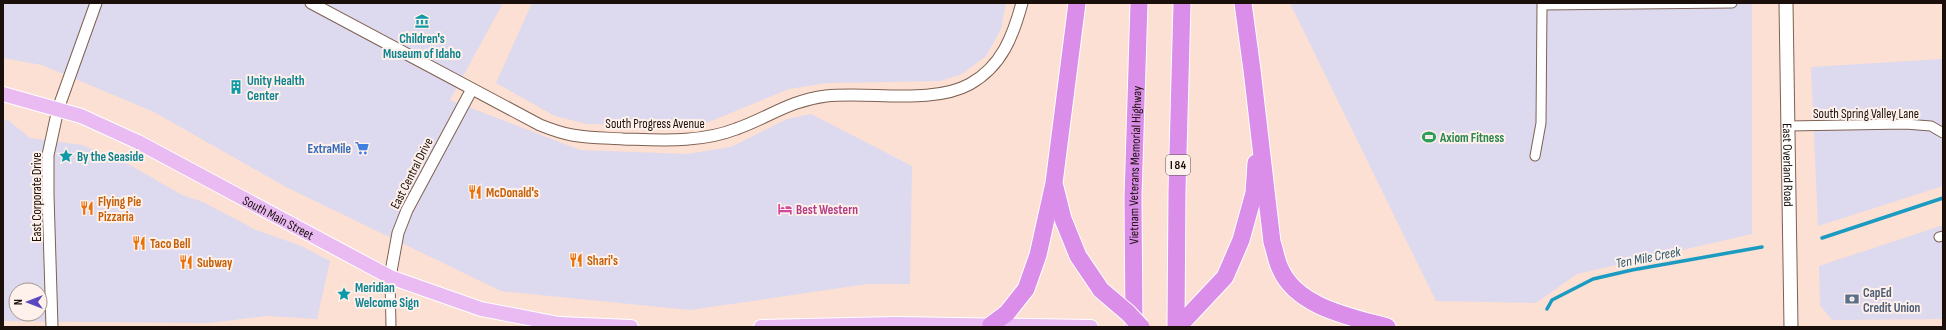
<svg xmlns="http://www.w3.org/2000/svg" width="1946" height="330" font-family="'Sofia Sans Condensed',sans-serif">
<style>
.commercial{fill:#ddd9ef;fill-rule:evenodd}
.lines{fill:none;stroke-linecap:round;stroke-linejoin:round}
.stream{stroke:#1b9bc1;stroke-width:3.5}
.minor-casing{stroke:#7e6153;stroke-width:11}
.tertiary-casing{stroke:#7e6153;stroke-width:13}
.secondary-casing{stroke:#7e6153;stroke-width:15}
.primary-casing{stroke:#fff;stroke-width:16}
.motorway-casing{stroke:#fff;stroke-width:19}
.minor{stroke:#fff;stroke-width:9}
.tertiary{stroke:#fff;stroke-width:11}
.secondary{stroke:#fff;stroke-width:13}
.primary{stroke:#e9bbf2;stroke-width:14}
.motorway{stroke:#db8ee9;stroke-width:17}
.motorway-bridge-casing{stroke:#fff;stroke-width:19;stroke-linecap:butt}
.motorway-bridge{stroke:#db8ee9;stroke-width:17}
.labels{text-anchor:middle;stroke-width:4;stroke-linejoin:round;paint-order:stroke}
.shield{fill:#fef0ea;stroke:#5e524d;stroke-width:1}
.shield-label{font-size:12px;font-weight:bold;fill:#1a0f0a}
.culture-label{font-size:13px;font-weight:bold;fill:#0d838f;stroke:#fef0ea;text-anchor:start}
.street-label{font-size:13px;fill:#1a0f0a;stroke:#fef0ea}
.leisure-label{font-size:13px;font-weight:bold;fill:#27864d;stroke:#fef0ea;text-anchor:start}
.shop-label{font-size:13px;font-weight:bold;fill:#366cbe;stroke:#fef0ea;text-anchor:end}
.food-label{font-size:13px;font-weight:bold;fill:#c56008;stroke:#fef0ea;text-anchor:start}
.hotel-label{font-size:13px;font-weight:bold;fill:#b23c85;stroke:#fef0ea;text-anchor:start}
.service-label{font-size:13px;font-weight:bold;fill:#4e5e75;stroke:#fef0ea;text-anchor:start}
.water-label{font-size:14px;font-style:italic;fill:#2b5a6b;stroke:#fef0ea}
</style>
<rect width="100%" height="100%" fill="#fbe0d3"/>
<g class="commercial">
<path d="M3,3H503L450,100L580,150L687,154L731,147L787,119L811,114L912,166L910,284H867L690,310L501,291L286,187L154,112L42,65L3,58Z"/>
<path d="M532,3H1006L1001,29L986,56L962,74L940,81L827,83L789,89L699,126L587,124L555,116L496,83Z"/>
<path d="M1290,3H1752V234L1577,274L1536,303L1436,301Z"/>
<path d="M1943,59V186L1818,226L1811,67Z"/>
<path d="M3,119L9,121L30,138L82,145L130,165L182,195L203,202L256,230L299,245L330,261L317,319L267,316L208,323L3,321ZM16,290H40V314H16Z"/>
<path d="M1943,225V319L1832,320L1820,305L1819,266Z"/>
</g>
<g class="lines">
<g class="stream">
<path d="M1822,238L1943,198"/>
<path d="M1547,309L1552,300L1593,279L1632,270L1762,247"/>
</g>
<defs>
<g id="minor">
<path d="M1788,126L1905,124L1931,126L1943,133"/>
<path d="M1535,156L1541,123L1542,5L1732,3"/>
<path d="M1939,237L1943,236"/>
<path d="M390,277L391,327"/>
</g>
<g id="tertiary">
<path d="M311,3L540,125C550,129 561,133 572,135C588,138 606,138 623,139C661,140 700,143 736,129C770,117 788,101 826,96C869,91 932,105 970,84C1002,66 1013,36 1022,3"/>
<path d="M390,277L398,233L407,210L472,89"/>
<path d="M52,327L48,195V155L58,109L96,3"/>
</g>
<g id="secondary">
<path id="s1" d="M1786,3L1791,327"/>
</g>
<g id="primary">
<path id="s2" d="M3,94L81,116L138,142L390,277L481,309L559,324L631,327"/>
<path d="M761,327L895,324L1091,327"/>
</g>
<g id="motorway">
<path d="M1243,3L1252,70L1272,242C1275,250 1276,260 1280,268C1296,307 1351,317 1387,327"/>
<path d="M1055,187L1063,219L1078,256L1101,290"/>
<path d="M991,325L1007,313L1026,289L1038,255L1054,183L1077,3"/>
<path id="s3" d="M1134,327L1133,197L1139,3"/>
<path d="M1176,327L1177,191L1182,3"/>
<path d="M1178,327L1225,277L1241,240L1254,193L1256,163"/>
</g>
</defs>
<use href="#minor" class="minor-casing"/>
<use href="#tertiary" class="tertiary-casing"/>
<use href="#secondary" class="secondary-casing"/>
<use href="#primary" class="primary-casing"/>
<use href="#motorway" class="motorway-casing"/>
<use href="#minor" class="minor"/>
<use href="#tertiary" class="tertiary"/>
<use href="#secondary" class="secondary"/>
<use href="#primary" class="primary"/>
<use href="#motorway" class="motorway"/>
<defs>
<path id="motorway-bridge" d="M1101,290L1128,313L1141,327"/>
</defs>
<use href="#motorway-bridge" class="motorway-bridge-casing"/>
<use href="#motorway-bridge" class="motorway-bridge"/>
</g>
<defs>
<symbol id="museum-bare" viewBox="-9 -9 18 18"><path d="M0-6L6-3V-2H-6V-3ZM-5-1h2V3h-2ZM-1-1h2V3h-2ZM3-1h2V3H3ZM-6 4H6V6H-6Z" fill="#0f9aa8" stroke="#fef0ea" stroke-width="2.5" paint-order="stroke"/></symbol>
<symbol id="building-bare" viewBox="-9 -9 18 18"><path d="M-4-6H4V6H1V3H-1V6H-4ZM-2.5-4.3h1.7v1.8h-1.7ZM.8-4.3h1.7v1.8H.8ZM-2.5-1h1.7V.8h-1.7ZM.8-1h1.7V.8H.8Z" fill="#0f9aa8" stroke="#fef0ea" stroke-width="2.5" paint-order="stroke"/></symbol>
<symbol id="stadium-bare" viewBox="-9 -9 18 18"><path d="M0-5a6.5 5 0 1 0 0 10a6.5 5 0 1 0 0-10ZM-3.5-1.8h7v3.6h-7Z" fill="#2e9e5b" stroke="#fef0ea" stroke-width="2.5" paint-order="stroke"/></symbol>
<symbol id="supermarket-bare" viewBox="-9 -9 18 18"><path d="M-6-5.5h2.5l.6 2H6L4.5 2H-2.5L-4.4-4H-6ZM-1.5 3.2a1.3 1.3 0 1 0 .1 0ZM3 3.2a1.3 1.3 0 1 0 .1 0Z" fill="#3f7fe0" stroke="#fef0ea" stroke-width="2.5" paint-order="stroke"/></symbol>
<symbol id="sight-bare" viewBox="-9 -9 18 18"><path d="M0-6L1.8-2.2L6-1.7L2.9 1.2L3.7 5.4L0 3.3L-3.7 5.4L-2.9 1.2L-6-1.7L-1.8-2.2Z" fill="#0f9aa8" stroke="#fef0ea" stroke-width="2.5" paint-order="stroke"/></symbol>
<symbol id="restaurant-bare" viewBox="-9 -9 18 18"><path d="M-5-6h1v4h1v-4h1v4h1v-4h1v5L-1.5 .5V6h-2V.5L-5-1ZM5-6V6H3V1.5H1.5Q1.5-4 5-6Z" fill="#e8710a" stroke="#fef0ea" stroke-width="2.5" paint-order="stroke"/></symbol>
<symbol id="hotel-bare" viewBox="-9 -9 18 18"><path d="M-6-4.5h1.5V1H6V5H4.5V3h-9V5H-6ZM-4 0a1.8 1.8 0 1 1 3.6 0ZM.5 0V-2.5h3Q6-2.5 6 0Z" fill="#d1479c" stroke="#fef0ea" stroke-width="2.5" paint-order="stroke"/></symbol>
<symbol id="bank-bare" viewBox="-9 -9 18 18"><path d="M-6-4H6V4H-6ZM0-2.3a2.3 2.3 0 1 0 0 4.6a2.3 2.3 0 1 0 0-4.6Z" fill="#5c6f8a" stroke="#fef0ea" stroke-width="2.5" paint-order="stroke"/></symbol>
</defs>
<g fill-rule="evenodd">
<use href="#museum-bare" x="412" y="11" width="20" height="20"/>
<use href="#building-bare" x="226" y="77" width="20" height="20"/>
<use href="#stadium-bare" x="1419" y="127" width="20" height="20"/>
<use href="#supermarket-bare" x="352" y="138" width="20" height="20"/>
<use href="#sight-bare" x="56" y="146" width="20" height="20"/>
<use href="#restaurant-bare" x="465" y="182" width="20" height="20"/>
<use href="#restaurant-bare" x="77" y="198" width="20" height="20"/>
<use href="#hotel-bare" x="775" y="199" width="20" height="20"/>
<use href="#restaurant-bare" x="129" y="233" width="20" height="20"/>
<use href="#restaurant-bare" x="566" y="250" width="20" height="20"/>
<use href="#restaurant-bare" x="176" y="252" width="20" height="20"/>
<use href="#sight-bare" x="334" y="284" width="20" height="20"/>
<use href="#bank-bare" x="1842" y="289" width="20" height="20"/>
</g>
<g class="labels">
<rect class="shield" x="1166" y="155" width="24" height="20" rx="3"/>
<g class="shield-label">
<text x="1178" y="169">I 84</text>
</g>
<g class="culture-label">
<text x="422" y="43" text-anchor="middle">Children's<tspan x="422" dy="15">Museum of Idaho</tspan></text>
<text x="247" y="85">Unity Health<tspan x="247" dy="15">Center</tspan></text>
<text x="77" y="161">By the Seaside</text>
<text x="355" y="292">Meridian<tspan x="355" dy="15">Welcome Sign</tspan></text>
</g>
<g class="street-label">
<text x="1866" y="118">South Spring Valley Lane</text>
<text x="655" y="128">South Progress Avenue</text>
<text dy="5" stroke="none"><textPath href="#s3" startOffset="162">Vietnam Veterans Memorial Highway</textPath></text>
<text dy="5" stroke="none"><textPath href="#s1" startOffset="162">East Overland Road</textPath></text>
<text transform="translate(411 173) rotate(-63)" y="5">East Central Drive</text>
<text transform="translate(36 197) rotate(-90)" y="5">East Corporate Drive</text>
<text dy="5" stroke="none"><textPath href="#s2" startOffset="303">South Main Street</textPath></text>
</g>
<g class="leisure-label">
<text x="1440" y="142">Axiom Fitness</text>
</g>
<g class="shop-label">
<text x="351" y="153">ExtraMile</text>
</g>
<g class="food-label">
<text x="486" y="197">McDonald's</text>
<text x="98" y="206">Flying Pie<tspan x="98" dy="15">Pizzaria</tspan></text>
<text x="150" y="248">Taco Bell</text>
<text x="587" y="265">Shari's</text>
<text x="197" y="267">Subway</text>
</g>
<g class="hotel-label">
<text x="796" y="214">Best Western</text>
</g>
<g class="service-label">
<text x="1863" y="297">CapEd<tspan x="1863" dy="15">Credit Union</tspan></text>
</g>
<g class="water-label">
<text transform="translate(1648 257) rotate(-11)" y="5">Ten Mile Creek</text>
</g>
</g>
<rect width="1946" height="330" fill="none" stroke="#1a0f0a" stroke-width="8"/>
<g transform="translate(28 302) rotate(270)"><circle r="19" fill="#fef0ea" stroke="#a39690"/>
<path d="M0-3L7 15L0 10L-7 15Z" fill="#5a48c1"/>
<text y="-6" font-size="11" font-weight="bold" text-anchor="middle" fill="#1a0f0a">N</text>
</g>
</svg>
